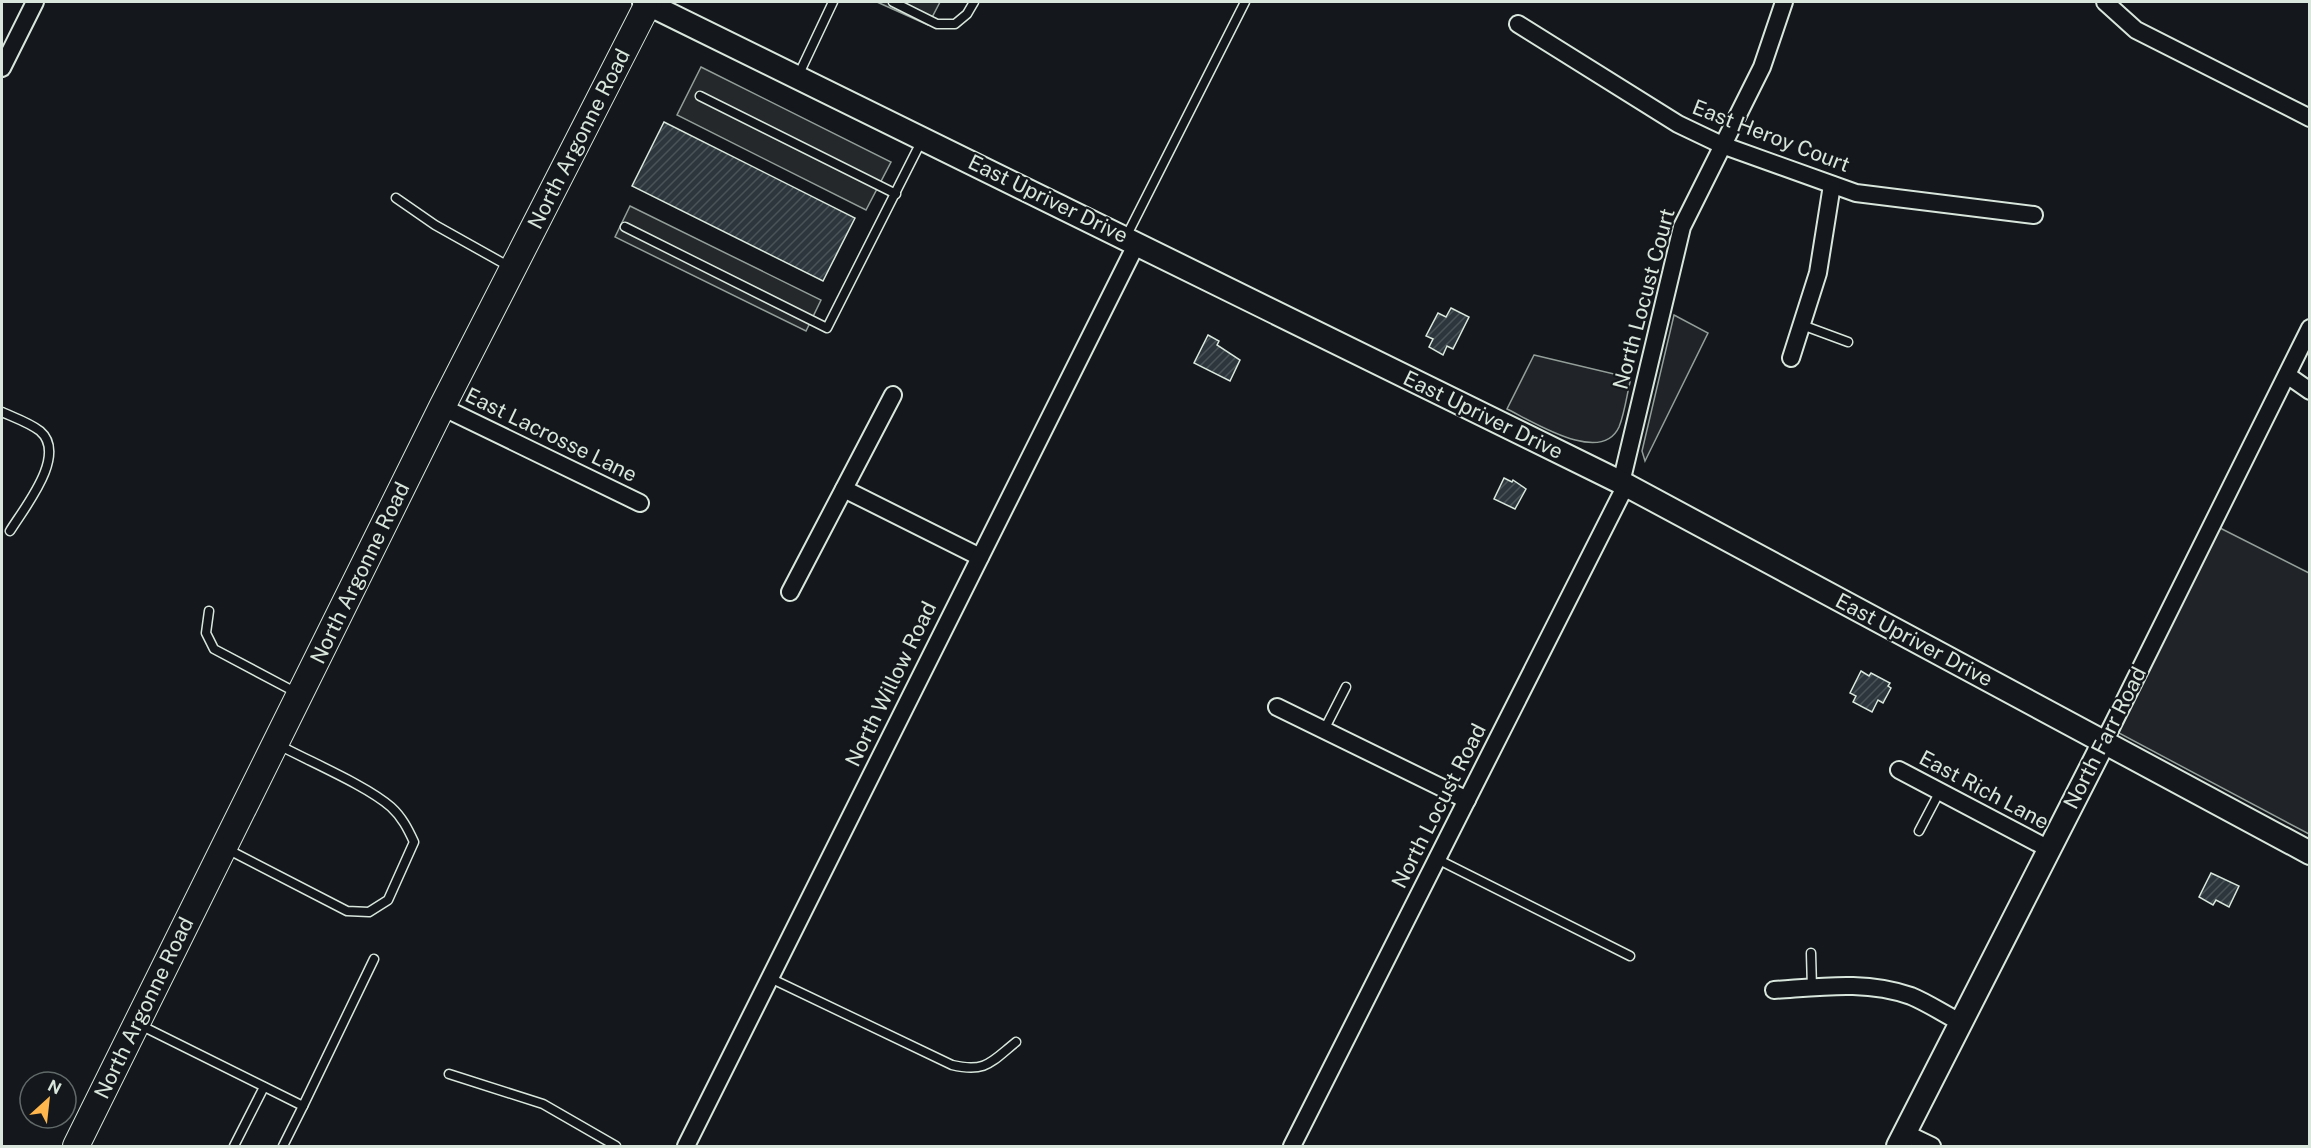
<svg xmlns="http://www.w3.org/2000/svg" width="2311" height="1148" font-family="'Public Sans',sans-serif">
<style>
.green{fill:#202428;stroke:#939e99;stroke-width:1.5}
.parking{fill:#24282b;stroke:#939e99;stroke-width:1.5}
.building{fill:url(#building-hatch);stroke:#d8e6dc;stroke-width:1.5}
.lines{fill:none;stroke-linecap:round;stroke-linejoin:round}
.lane-casing{stroke:#d8e6dc;stroke-width:11}
.street-casing{stroke:#d8e6dc;stroke-width:20}
.secondary-casing{stroke:#d8e6dc;stroke-width:26}
.primary-casing{stroke:#d8e6dc;stroke-width:28}
.lane{stroke:#14181c;stroke-width:8}
.street{stroke:#14181c;stroke-width:16}
.secondary{stroke:#14181c;stroke-width:22}
.primary{stroke:#14181c;stroke-width:26}
.labels{text-anchor:middle;stroke-width:4.5;stroke-linejoin:round;paint-order:stroke}
.street-label{font-size:21px;fill:#d8e6dc;stroke:#14181c}
</style>
<defs>
<pattern id="building-hatch" width="6" height="6" patternUnits="userSpaceOnUse" patternTransform="scale(1.5)"><rect width="6" height="6" fill="#2c363c"/><path d="M-1 1l2-2M0 6l6-6M5 7l2-2" fill="none" stroke="#4a5358"/></pattern>
</defs>
<rect width="100%" height="100%" fill="#14181c"/>
<g class="green">
<path d="M1674,315L1708,333L1645,461L1642,451Z"/>
<path d="M1534,355L1631,378C1627,393 1625,412 1619,427C1601,466 1532,421 1507,409Z"/>
<path d="M2220,528L2309,573V834L2117,732Z"/>
</g>
<g class="parking">
<path d="M877,2H940L928,25Z"/>
<path d="M701,67L891,162L866,210L677,115Z"/>
<path d="M630,206L821,300L806,331L615,237Z"/>
</g>
<g class="building">
<path d="M664,122L855,218L823,281L632,186Z"/>
<path d="M1451,308L1469,317L1453,349L1447,346L1443,355L1429,347L1433,339L1426,336L1438,313L1446,317Z"/>
<path d="M1208,335L1219,341L1217,345L1240,360L1230,381L1194,363Z"/>
<path d="M1504,478L1512,482L1513,480L1526,489L1515,509L1494,499Z"/>
<path d="M1861,671L1869,676L1871,673L1890,683L1888,686L1891,688L1883,703L1878,700L1872,712L1853,702L1856,696L1850,693Z"/>
<path d="M2211,873L2239,886L2229,907L2216,900L2213,905L2199,897Z"/>
</g>
<g class="lines">
<defs>
<g id="lane">
<path d="M893,2L937,24H955L967,14L974,2"/>
<path d="M798,76L833,2"/>
<path d="M700,96L896,194"/>
<path d="M396,198L435,225L510,267"/>
<path d="M625,227L827,328L922,140"/>
<path d="M1126,237L1245,2"/>
<path d="M1802,325L1848,342"/>
<path d="M2,412C13,417 30,423 40,431C68,455 24,508 10,531"/>
<path d="M209,611L206,633L214,649L297,693"/>
<path d="M1324,730L1346,687"/>
<path d="M1919,831L1940,791"/>
<path d="M227,849L347,911L369,912L388,900L414,842C408,829 402,817 391,807C366,785 308,761 277,744"/>
<path d="M1437,859L1630,956"/>
<path d="M1811,953L1812,988"/>
<path d="M770,978L952,1065C986,1073 991,1062 1016,1042"/>
<path d="M140,1025L303,1106L283,1146"/>
<path d="M449,1074L543,1104L616,1146"/>
<path d="M303,1106L374,959"/>
<path d="M234,1146L264,1087"/>
</g>
<g id="street">
<path d="M2105,2L2136,30L2310,118"/>
<path d="M1518,24L1678,124L1722,145L1856,193L2034,215"/>
<path d="M2,68L35,2"/>
<path d="M1791,358L1818,273L1832,185"/>
<path d="M2287,375L2310,391"/>
<path d="M442,407L640,503"/>
<path d="M1621,483L1682,227L1762,67L1784,2"/>
<path d="M844,489L980,557"/>
<path d="M790,592L893,395"/>
<path d="M1277,707L1467,800"/>
<path d="M2104,742L2310,328"/>
<path d="M1899,770L2049,849"/>
<path d="M1774,990C1820,987 1866,980 1911,996C1928,1003 1944,1014 1960,1022"/>
<path d="M1905,1133L1932,1146"/>
<path d="M686,1146L1137,243"/>
<path d="M1292,1146L1626,485"/>
</g>
<g id="secondary">
<path d="M644,2L1626,485L2310,853"/>
<path d="M1898,1146L2104,742"/>
</g>
<path id="primary" d="M76,1146L442,407L649,2"/>
</defs>
<use href="#lane" class="lane-casing"/>
<use href="#street" class="street-casing"/>
<use href="#secondary" class="secondary-casing"/>
<use href="#primary" class="primary-casing"/>
<use href="#lane" class="lane"/>
<use href="#street" class="street"/>
<use href="#secondary" class="secondary"/>
<use href="#primary" class="primary"/>
</g>
<g class="labels">
<g class="street-label">
<text transform="translate(1771 136) rotate(21)" y="7">East Heroy Court</text>
<text transform="translate(579 139) rotate(-63)" y="7">North Argonne Road</text>
<text transform="translate(1048 199) rotate(26)" y="7">East Upriver Drive</text>
<text transform="translate(1644 299) rotate(-75)" y="7">North Locust Court</text>
<text transform="translate(1483 415) rotate(26)" y="7">East Upriver Drive</text>
<text transform="translate(551 435) rotate(26)" y="7">East Lacrosse Lane</text>
<text transform="translate(360 573) rotate(-64)" y="7">North Argonne Road</text>
<text transform="translate(1914 640) rotate(28)" y="7">East Upriver Drive</text>
<text transform="translate(891 684) rotate(-64)" y="7">North Willow Road</text>
<text transform="translate(2105 738) rotate(-63)" y="7">North Farr Road</text>
<text transform="translate(1984 790) rotate(28)" y="7">East Rich Lane</text>
<text transform="translate(1439 806) rotate(-63)" y="7">North Locust Road</text>
<text transform="translate(144 1008) rotate(-64)" y="7">North Argonne Road</text>
</g>
</g>
<rect width="2311" height="1148" fill="none" stroke="#d8e6dc" stroke-width="6"/>
<g transform="translate(48 1100) rotate(27)"><circle r="28" fill="#14181c" stroke="#626a69" stroke-width="1.5"/>
<path d="M0-4.5L10 22L0 15L-10 22Z" fill="#ffb74d"/>
<text y="-9" font-size="16" font-weight="bold" text-anchor="middle" fill="#d8e6dc">N</text>
</g>
</svg>
